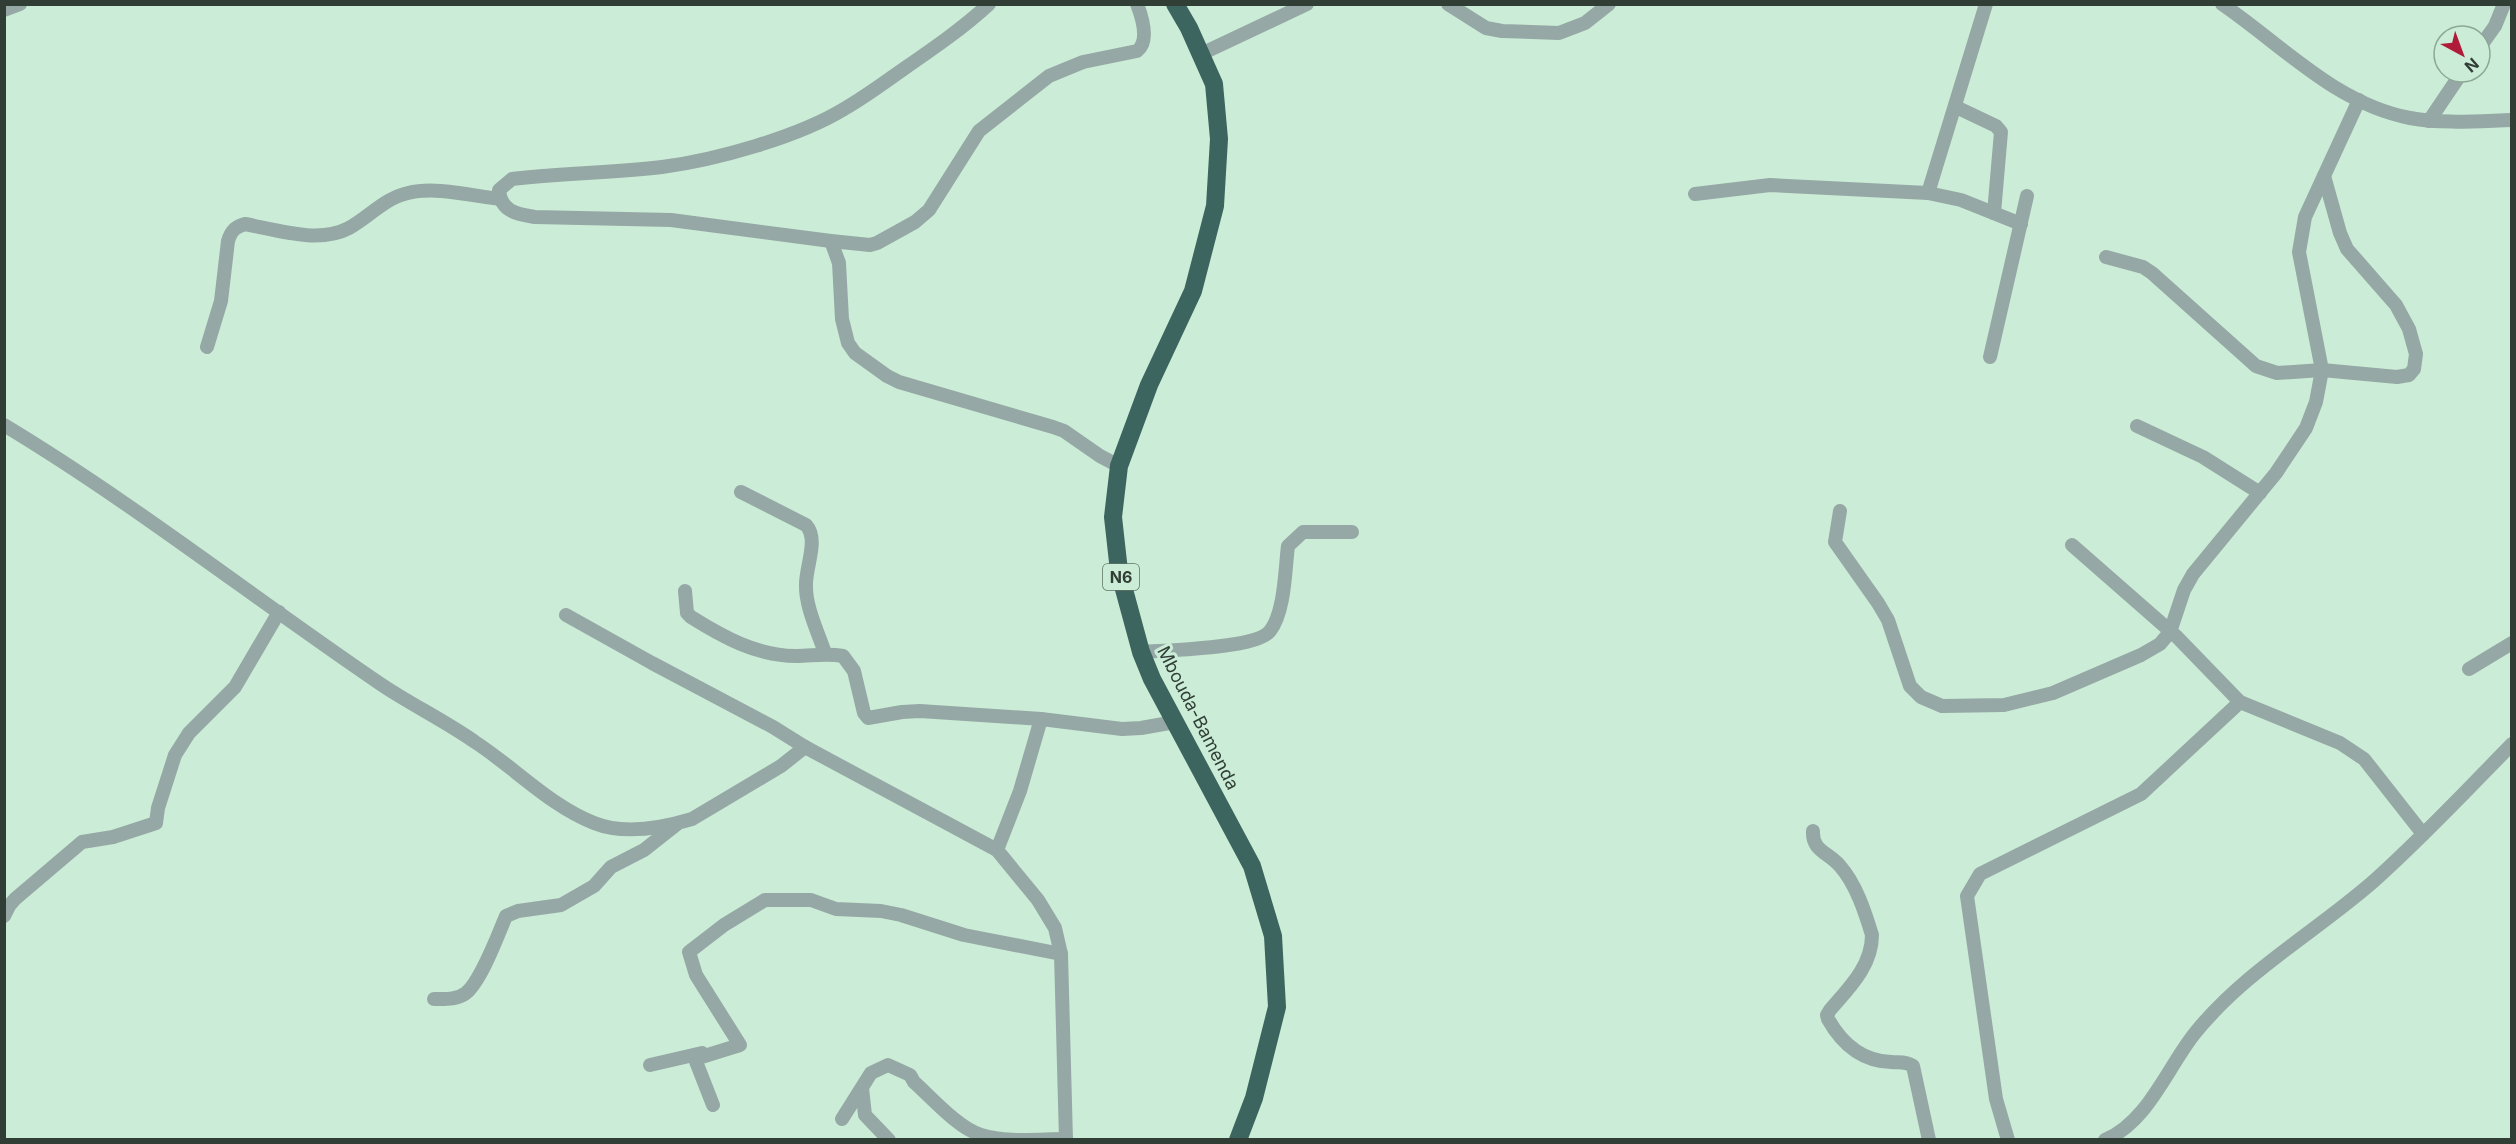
<svg xmlns="http://www.w3.org/2000/svg" width="2516" height="1144" font-family="Inter,sans-serif">
<style>
.lines{fill:none;stroke-linecap:round;stroke-linejoin:round}
.street{stroke:#96a8a5;stroke-width:14}
.highway{stroke:#3c655f;stroke-width:18}
.labels{text-anchor:middle;stroke-width:6;stroke-linejoin:round;paint-order:stroke}
.shield{fill:#cbedd7;stroke:#5f7266;stroke-width:1.5}
.shield-label{font-size:16px;font-weight:bold;fill:#313e36}
.street-label{font-size:18px;fill:#313e36;stroke:#cbedd7}
</style>
<rect width="100%" height="100%" fill="#cbedd7"/>
<g class="lines">
<g class="street">
<path d="M989,4C963,28 934,48 905,68C885,82 865,97 844,109C798,137 716,160 662,167C612,173 562,173 512,179L499,190C501,212 517,214 535,217L671,220L831,241L870,245L877,243L915,222L929,210L979,131L1049,76L1083,62L1137,51C1150,41 1142,17 1137,4"/>
<path d="M1448,4L1486,28L1502,31L1559,33L1585,23L1609,4"/>
<path d="M2222,4C2282,45 2336,104 2410,118C2443,124 2478,121 2512,120"/>
<path d="M4,10L20,4"/>
<path d="M2480,47L2495,26L2504,4"/>
<path d="M1201,54L1307,4"/>
<path d="M1956,107L1996,126L2001,132L1994,213"/>
<path d="M2429,121L2462,72"/>
<path d="M1928,193L1986,4"/>
<path d="M1695,194L1770,185L1928,193L1961,200L2021,224"/>
<path d="M831,241L839,263L842,319L848,343L855,353L887,376L899,382L1053,427L1064,431L1100,456L1119,466"/>
<path d="M2106,257L2143,267L2152,273L2256,366L2277,373L2322,370L2397,377L2409,375L2414,369L2416,354L2409,329L2396,305L2347,249L2340,233L2324,176"/>
<path d="M207,347L221,301L228,241C231,231 235,227 245,224C277,230 319,244 349,228C369,217 385,198 408,193C436,186 471,196 500,199"/>
<path d="M1990,357L2027,196"/>
<path d="M4,425C135,504 255,599 382,685C412,705 445,721 475,742C515,768 549,805 594,823C624,835 662,828 692,819L781,766L805,747L997,850L1038,900L1055,928L1061,954L1066,1140"/>
<path d="M2137,426L2203,457L2260,493"/>
<path d="M741,492L806,525C819,539 806,566 806,584C805,606 818,632 825,653"/>
<path d="M1840,511L1835,542L1878,603L1888,620L1910,686L1921,697L1942,706L2004,705L2053,693L2141,655L2160,644L2170,632L2184,590L2193,574L2276,473L2306,428L2316,402L2322,370L2299,252L2305,217L2359,100"/>
<path d="M2072,545L2177,637L2240,702L2340,743L2364,759L2423,834"/>
<path d="M685,591L687,613L691,617C723,637 757,656 796,656C812,656 826,653 843,656L854,671L864,713L868,718L902,712L920,711L1041,719L1122,729L1141,728L1175,722"/>
<path d="M566,615L652,663L773,727L805,747"/>
<path d="M1141,652C1166,650 1256,649 1270,631C1285,612 1285,569 1288,546L1303,532H1352"/>
<path d="M2469,669L2512,643"/>
<path d="M1813,831C1812,851 1828,852 1840,866C1856,884 1865,912 1872,935C1872,966 1849,988 1830,1010L1827,1015L1828,1019C1842,1044 1862,1061 1891,1062C1900,1063 1905,1061 1913,1066L1929,1140"/>
<path d="M997,850L1020,791L1041,719"/>
<path d="M4,916L9,906L15,899L82,842L113,837L156,823L158,808L175,755L189,733L235,687L279,612"/>
<path d="M434,999C445,999 457,1000 466,993C481,981 498,935 506,916L518,911L561,905L594,886L611,867L644,850L677,824"/>
<path d="M650,1065L702,1053"/>
<path d="M862,1088L865,1115L889,1140"/>
<path d="M713,1105L695,1059L740,1045L696,975L689,952L724,925L765,900H811L836,909L881,911L901,915L964,935L1061,954"/>
<path d="M842,1119L871,1073L888,1065L910,1075L914,1082C932,1098 958,1128 981,1135C1007,1143 1039,1139 1066,1139"/>
<path d="M2008,1140L1996,1099L1967,896L1980,874L2141,794L2240,702"/>
<path d="M2105,1140C2148,1122 2167,1068 2195,1033C2245,971 2316,932 2375,880C2423,837 2467,790 2512,744"/>
</g>
<path class="highway" d="M1175,4L1189,28L1214,84L1219,139L1215,206L1193,291L1149,385L1119,466L1113,517L1119,571L1141,652L1152,679L1252,866L1273,936L1277,1007L1254,1098L1238,1140"/>
</g>
<g class="labels">
<rect class="shield" x="1103" y="564" width="36" height="26" rx="4.5"/>
<g class="shield-label">
<text x="1121" y="583">N6</text>
</g>
<g class="street-label">
<text transform="translate(1198 718) rotate(63)" y="6">Mbouda-Bamenda</text>
</g>
</g>
<rect width="2516" height="1144" fill="none" stroke="#313e36" stroke-width="12"/>
<g transform="translate(2462 54) rotate(139)"><circle r="28" fill="#cbedd7" stroke="#8da797" stroke-width="1.5"/>
<path d="M0-4.5L10 22L0 15L-10 22Z" fill="#af1b39"/>
<text y="-9" font-size="16" font-weight="bold" text-anchor="middle" fill="#313e36">N</text>
</g>
</svg>
